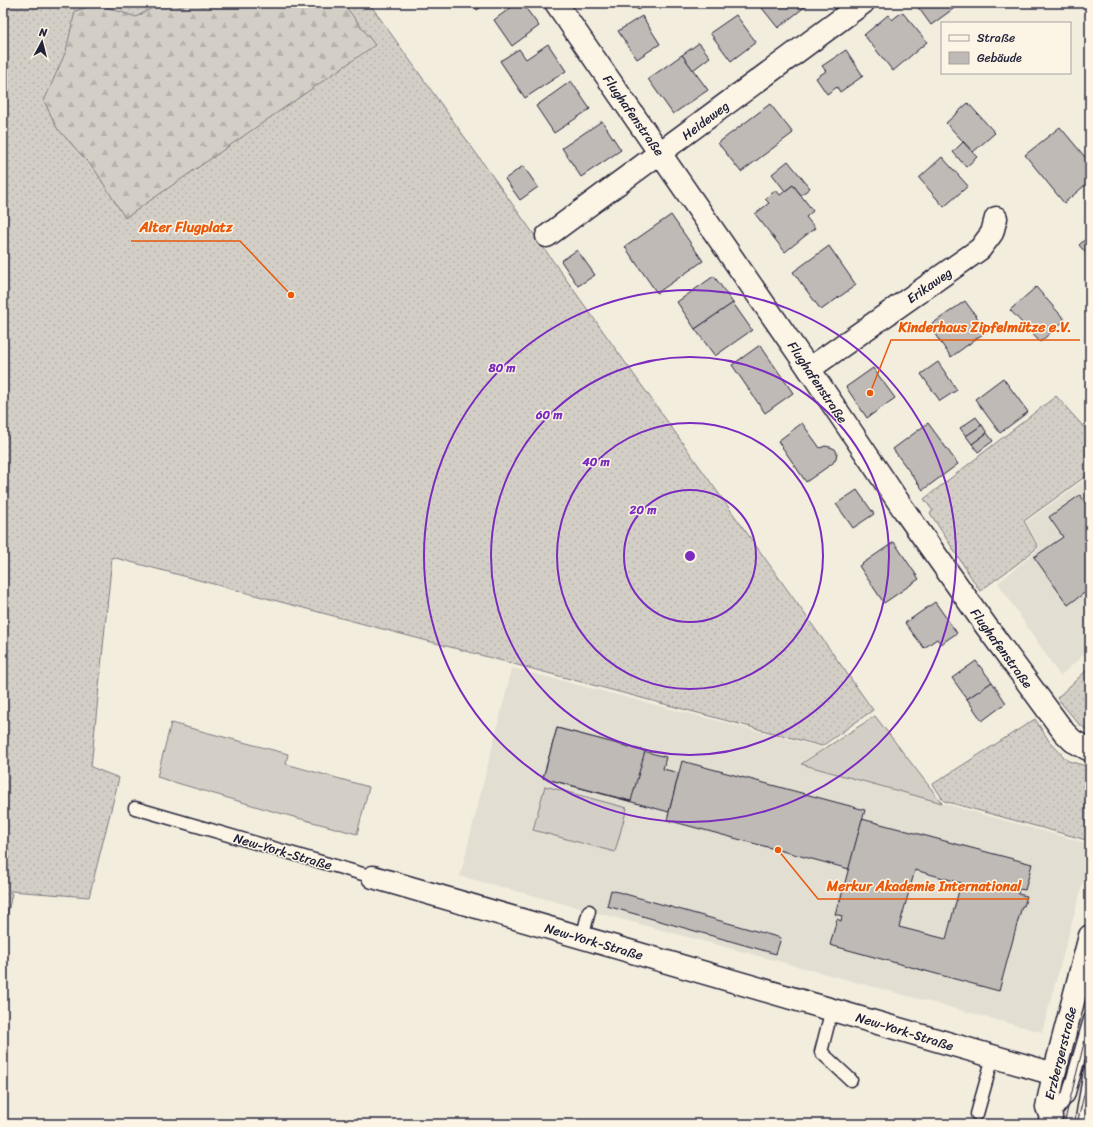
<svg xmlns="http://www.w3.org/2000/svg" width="1093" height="1127" font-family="Sriracha,sans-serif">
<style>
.built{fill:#e3ded2}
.grass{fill:url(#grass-dots);stroke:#7b7880}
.forest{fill:url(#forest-firs);stroke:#7b7880}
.garden{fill:#d4cfc6;stroke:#7b7880}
.building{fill:#bfbab6;stroke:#22223b;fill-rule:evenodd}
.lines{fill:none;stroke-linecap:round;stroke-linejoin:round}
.service-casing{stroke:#22223b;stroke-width:15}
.minor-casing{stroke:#22223b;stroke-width:25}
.service{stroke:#fcf5e5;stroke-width:12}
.minor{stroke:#fcf5e5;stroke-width:22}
.tram{stroke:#22223b;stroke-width:1}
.ring{fill:none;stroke:#7b2cbf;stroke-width:2}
.labels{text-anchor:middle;stroke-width:3;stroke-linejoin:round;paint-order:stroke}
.street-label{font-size:13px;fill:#22223b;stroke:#fcf5e5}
.centre{fill:#7b2cbf;stroke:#fcf5e5;stroke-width:2}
.ring-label{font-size:12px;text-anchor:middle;font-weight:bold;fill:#7b2cbf;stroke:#fcf5e5;stroke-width:3;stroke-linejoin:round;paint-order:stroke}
.leader{fill:none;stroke:#e8590c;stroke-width:1.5}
.callout-dot{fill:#e8590c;stroke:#fcf5e5;stroke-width:1.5}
.callout-label{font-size:14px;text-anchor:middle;font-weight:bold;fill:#e8590c;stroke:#fcf5e5;stroke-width:3;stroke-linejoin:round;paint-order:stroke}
</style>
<defs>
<pattern id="grass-dots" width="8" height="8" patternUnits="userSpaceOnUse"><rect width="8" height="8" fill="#d4cfc6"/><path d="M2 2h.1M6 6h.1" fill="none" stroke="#b6b1ab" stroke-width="1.8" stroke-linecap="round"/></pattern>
<pattern id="forest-firs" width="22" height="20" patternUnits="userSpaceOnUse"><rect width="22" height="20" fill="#d4cfc6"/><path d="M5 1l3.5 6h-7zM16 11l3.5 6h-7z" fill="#b6b1ab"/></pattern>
</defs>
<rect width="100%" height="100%" fill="#f3edde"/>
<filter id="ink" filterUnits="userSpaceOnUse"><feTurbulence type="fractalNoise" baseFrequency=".025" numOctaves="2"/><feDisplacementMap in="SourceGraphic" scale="8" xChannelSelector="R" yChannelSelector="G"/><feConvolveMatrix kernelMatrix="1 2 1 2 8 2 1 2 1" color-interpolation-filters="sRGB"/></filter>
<g filter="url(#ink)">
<g class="built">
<path d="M1090,476V649L1060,676L998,583L1040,548L1026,522Z"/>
<path d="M512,668L824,748L799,764L1090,844V857L1042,1032L460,876Z"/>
</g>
<g class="grass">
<path d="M3,3H369L873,710L822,746L112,557L91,767L119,778L89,897L11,891L10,893L12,894L3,934Z"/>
<path d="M1056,396L1090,434V473L1024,521L1038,547L1017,564L980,591L930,513L933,511L924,499Z"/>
<path d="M1090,667V733L1078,723L1057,698Z"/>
<path d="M1035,719L1049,741L1068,761L1090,767V841L944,801L933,784Z"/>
</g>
<path class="forest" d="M161,3H343L375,45L125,218L95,170L57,128L44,101L66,51L75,11L97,4L136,17Z"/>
<g class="garden">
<path d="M875,716L942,803L801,764Z"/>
<path d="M171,723L288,754L286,764L369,787L357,834L272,811L157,777Z"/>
<path d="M545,786L627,808L615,852L533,830Z"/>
</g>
<g class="building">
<path d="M472,3H487L477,10Z"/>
<path d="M517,3H522L539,26L512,46L494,20Z"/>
<path d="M633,3H648L638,10Z"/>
<path d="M758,3H803L806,6L778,28Z"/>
<path d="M915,3H956L957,6L931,25Z"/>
<path d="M902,12L927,42L893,71L864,35L888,15L892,20Z"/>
<path d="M736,15L756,42L731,61L710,33Z"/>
<path d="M642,16L660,44L637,59L618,31Z"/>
<path d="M699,43L710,57L693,70L682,55Z"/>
<path d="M548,44L566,71L525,98L500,61L519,49L526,59Z"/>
<path d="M846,50L863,76L840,92L837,87L827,94L816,78L826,71L822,66Z"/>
<path d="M682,55L708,90L673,114L648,79Z"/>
<path d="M571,81L590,109L554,133L536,106Z"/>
<path d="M968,103L995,133L973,152L946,123Z"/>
<path d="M770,104L793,133L741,172L718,143Z"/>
<path d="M602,121L621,150L581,177L562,148Z"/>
<path d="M1060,127L1090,163V181L1064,203L1025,155Z"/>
<path d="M963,142L977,157L966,167L953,152Z"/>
<path d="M942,157L968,186L944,207L919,178Z"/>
<path d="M788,161L810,188L801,195L793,185L785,191L772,174Z"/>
<path d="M523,166L538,187L520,200L505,179Z"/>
<path d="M793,185L813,211L806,217L815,228L785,252L755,214L769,203L765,199L776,190L780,195Z"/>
<path d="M671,215L703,261L657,293L625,247Z"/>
<path d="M1090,235V258L1079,245Z"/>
<path d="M829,246L856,285L821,310L793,272Z"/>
<path d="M577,250L595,275L578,286L561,261Z"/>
<path d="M714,276L733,303L695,329L677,302Z"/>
<path d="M1036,287L1065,320L1040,342L1010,310Z"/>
<path d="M965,301L987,331L951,357L929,326Z"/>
<path d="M733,303L752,330L715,356L695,329Z"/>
<path d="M760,345L793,393L765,413L732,365Z"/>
<path d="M938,362L957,390L940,401L921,374Z"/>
<path d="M873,368L895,398L867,418L846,387Z"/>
<path d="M1003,378L1028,412L1000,433L975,399Z"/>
<path d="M976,417L982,425L966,436L960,428Z"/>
<path d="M802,423L820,448L825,446L830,447L835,449L837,453L836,458L833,463L806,482L778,441Z"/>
<path d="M928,423L958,464L923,490L893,449Z"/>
<path d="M982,425L987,433L972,444L966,436Z"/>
<path d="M987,433L993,441L978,452L972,444Z"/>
<path d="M857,490L874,514L853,528L836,504Z"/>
<path d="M1080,495L1087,505L1090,503V596L1087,591L1068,605L1034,557L1063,537L1049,517Z"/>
<path d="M894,542L919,579L884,603L859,566Z"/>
<path d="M935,602L957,633L941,644L937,639L924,648L905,623Z"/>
<path d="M976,661L992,682L967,699L952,678Z"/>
<path d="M992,682L1006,703L982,721L967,699Z"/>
<path d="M557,728L666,757L663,769L679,773L669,812L543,778Z"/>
<path d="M557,728L645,751L631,801L543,778Z"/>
<path d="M682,761L865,810L849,869L667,820Z"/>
<path d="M862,819L1032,864L1025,890L1019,889L1018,894L1027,896L1024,906H1022L999,991L830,945L837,919L841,921L842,916L835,914L839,901H840ZM915,870L961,883L946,939L899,927Z"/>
<path d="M611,890L781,938L776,954L607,906Z"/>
</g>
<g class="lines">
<defs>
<g id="service">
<path d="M135,808L373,877"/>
<path d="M582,938L589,911"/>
<path d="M832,1009L821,1052L851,1080"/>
<path d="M977,1114L993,1057"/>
<path d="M1051,1117L1068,1096L1090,1019"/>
<path d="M1081,1124L1090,1071"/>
</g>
<g id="minor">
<path d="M556,3L809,369L904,510L986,626L1064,732L1073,741L1090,750"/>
<path d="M547,236L863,3"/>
<path d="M809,369L980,249L992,233L996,218"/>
<path d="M373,877L1054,1074"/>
<path d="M1049,1124L1051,1117L1047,1107L1054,1074L1090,936"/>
</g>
</defs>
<use href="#service" class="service-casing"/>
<use href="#minor" class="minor-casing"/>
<use href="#service" class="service"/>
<use href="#minor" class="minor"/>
<g class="tram">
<path d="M1064,1124L1090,1019"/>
<path d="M1077,1124L1090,1070"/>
</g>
</g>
</g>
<g class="ring">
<circle cx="690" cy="556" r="66"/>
<circle cx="690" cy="556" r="133"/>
<circle cx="690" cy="556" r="199"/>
<circle cx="690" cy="556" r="266"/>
</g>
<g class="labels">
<g class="street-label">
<text transform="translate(634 115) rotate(55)" y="5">Flughafenstraße</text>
<text transform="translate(705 120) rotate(-37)" y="5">Heideweg</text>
<text transform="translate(929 285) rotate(-35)" y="5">Erikaweg</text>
<text transform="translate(818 382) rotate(56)" y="5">Flughafenstraße</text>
<text transform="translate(1002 648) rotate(54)" y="5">Flughafenstraße</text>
<text transform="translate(283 851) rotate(16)" y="5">New-York-Straße</text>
<text transform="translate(594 941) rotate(16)" y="5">New-York-Straße</text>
<text transform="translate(905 1031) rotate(17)" y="5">New-York-Straße</text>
<text transform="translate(1060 1053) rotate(-76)" y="5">Erzbergerstraße</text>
</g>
</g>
<circle cx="690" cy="556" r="6" class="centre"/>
<g class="ring-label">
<text x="502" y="372">80 m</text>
<text x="549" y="419">60 m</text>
<text x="596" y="466">40 m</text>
<text x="643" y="514">20 m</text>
</g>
<path class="leader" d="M291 295L240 241H131M870 393L891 340H1080M778 850L818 899H1029"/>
<g class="callout-dot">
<circle cx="291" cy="295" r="4"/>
<circle cx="870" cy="393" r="4"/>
<circle cx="778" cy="850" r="4"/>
</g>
<g class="callout-label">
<text x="186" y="232">Alter Flugplatz</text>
<text x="985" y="332">Kinderhaus Zipfelmütze e.V.</text>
<text x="924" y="891">Merkur Akademie International</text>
</g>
<rect width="1093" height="1127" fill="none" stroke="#fcf5e5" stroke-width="16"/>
<rect x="8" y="8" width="1077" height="1111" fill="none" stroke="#22223b" stroke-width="1.5" filter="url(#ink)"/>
<rect x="941" y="22" width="130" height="52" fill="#fcf5e5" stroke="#a5a1a1"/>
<rect x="949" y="35" width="20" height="6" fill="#fcf5e5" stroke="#a5a1a1"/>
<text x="977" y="42" font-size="12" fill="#22223b">Straße</text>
<rect x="949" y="52" width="20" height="12" fill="#bfbab6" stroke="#a5a1a1"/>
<text x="977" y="62" font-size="12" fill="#22223b">Gebäude</text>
<g transform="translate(42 42) rotate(7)" stroke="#fcf5e5" stroke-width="3" paint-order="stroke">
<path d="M0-3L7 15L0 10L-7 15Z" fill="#22223b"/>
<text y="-6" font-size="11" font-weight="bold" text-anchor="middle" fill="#22223b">N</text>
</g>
</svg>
